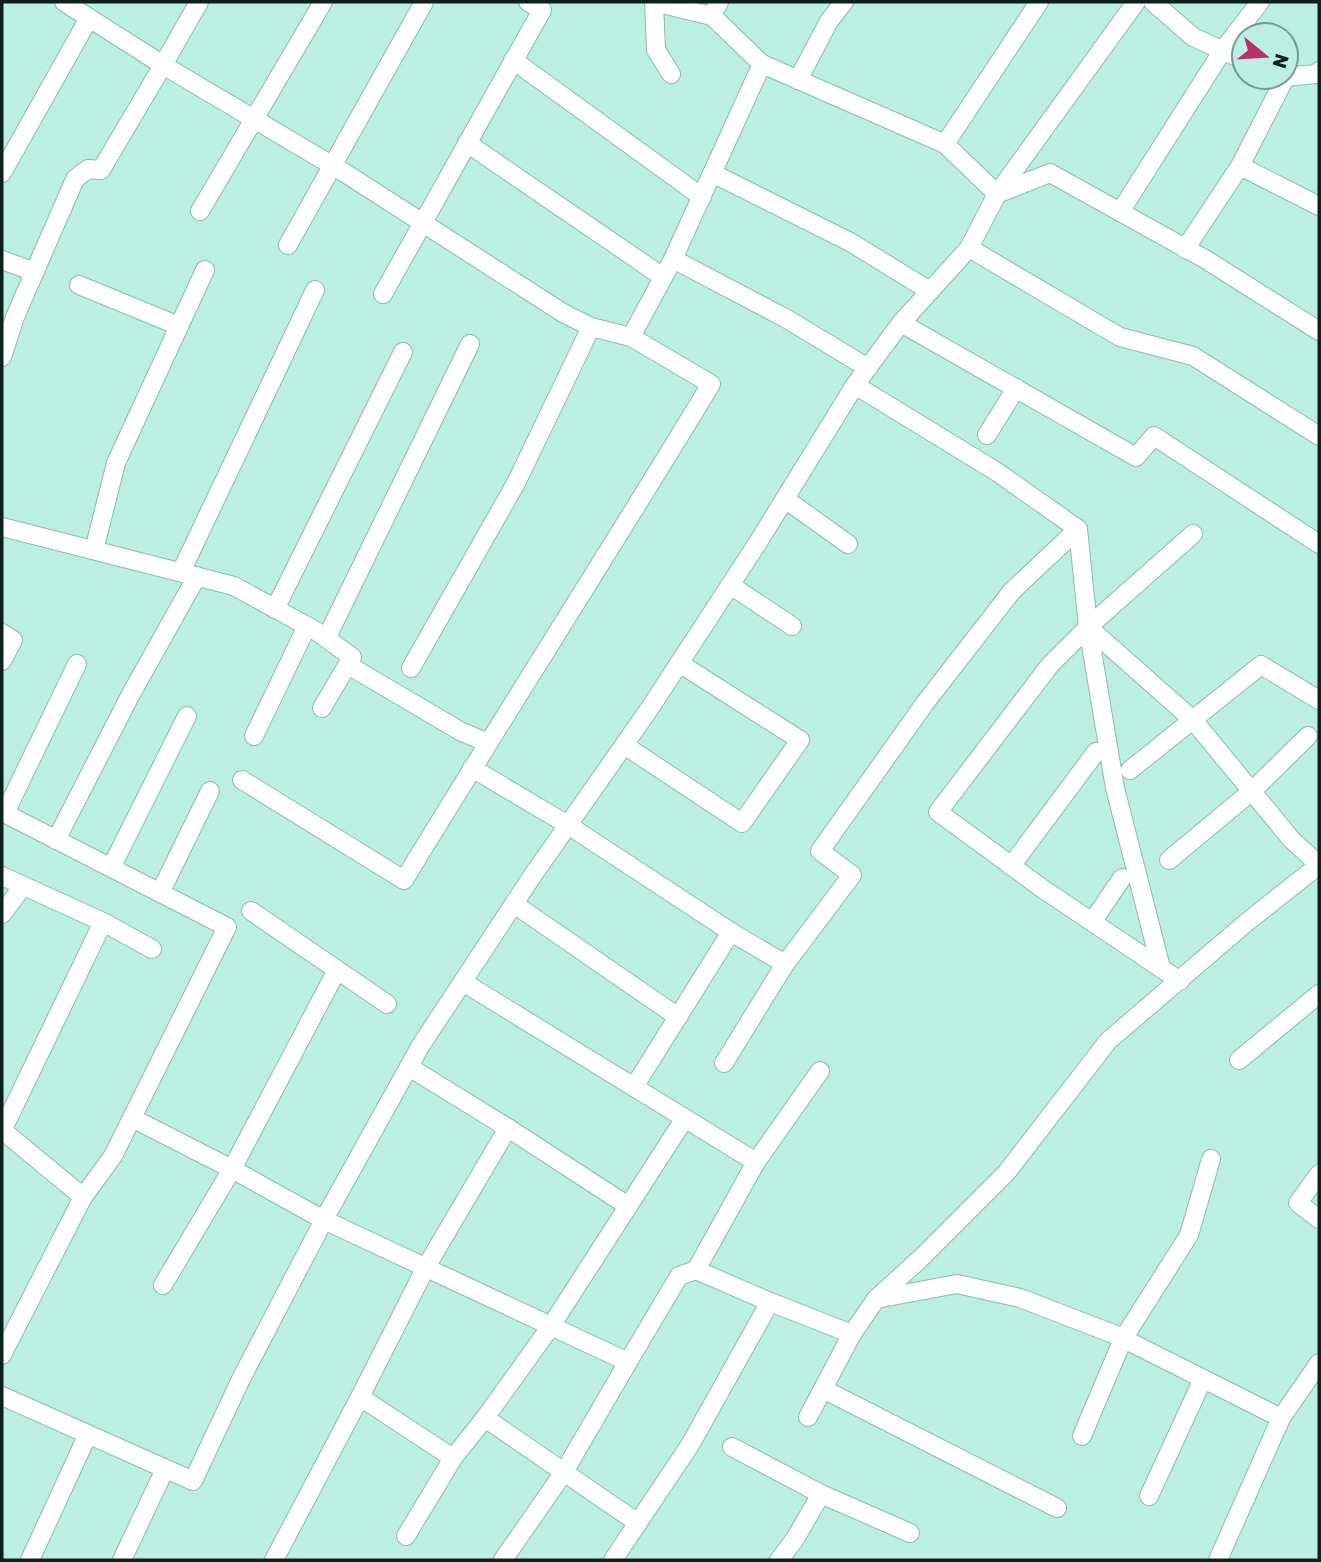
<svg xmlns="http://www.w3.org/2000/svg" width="1321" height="1562" font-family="Rubik,sans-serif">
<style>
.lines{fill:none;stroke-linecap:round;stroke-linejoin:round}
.minor-casing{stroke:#8abcb0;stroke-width:20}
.minor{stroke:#fff;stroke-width:18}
</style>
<rect width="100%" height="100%" fill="#bbefe2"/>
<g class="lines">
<defs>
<g id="minor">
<path d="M199,2L163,65L345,173L563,313L591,327L631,337L673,259L762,64L712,16"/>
<path d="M654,2L656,50L671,74"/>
<path d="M654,2L712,16L719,2"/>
<path d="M1136,2L997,194L1050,173L1205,259L1319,331"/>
<path d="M1153,2L1193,37L1244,60"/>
<path d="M513,60L702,197"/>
<path d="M762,64L945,144L1039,2"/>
<path d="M1284,77L1316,74L1319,71"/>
<path d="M798,80L829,21L844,2"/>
<path d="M467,143L663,277"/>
<path d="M1240,166L1285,78"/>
<path d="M2,173L89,18"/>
<path d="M712,173L850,242L930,291"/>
<path d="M200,211L323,2"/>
<path d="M1120,212L1223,50L1260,2"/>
<path d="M288,245L424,2"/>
<path d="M969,248L1120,337L1193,356L1319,436"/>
<path d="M1185,249L1240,166L1319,206"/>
<path d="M673,259L787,319L868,368"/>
<path d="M2,260L35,272"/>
<path d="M79,285L179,326"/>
<path d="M383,294L542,10L528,2"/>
<path d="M901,323L1136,457L1154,436L1319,544"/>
<path d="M2,357L15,317L75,179L88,169L101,170L163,65L64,2"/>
<path d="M855,385L997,472L1078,529"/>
<path d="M987,435L1016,388"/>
<path d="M785,499L848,544"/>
<path d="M2,527L234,586L316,631L352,657L322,708"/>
<path d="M94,550L116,463L205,270"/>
<path d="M181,572L315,290"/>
<path d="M730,585L792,626"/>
<path d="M275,609L403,352"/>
<path d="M1088,627L1115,788L1161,968"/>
<path d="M2,633L13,640L2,661"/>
<path d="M327,637L470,344"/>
<path d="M348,665L460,731L488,743"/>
<path d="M411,668L516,483L591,327"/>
<path d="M254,736L307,626"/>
<path d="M624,745L742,823L800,740L679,663"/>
<path d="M472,768L568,825L731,932"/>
<path d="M1130,770L1261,665L1319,700"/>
<path d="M242,780L404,880C505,714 610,551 711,384L631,337"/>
<path d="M2,812L227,927L113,1156L83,1197L2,1130"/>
<path d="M5,813L77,664"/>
<path d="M56,840L131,694L197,576"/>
<path d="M1169,860L1252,791L1308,736"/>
<path d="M1011,866L1096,752"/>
<path d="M111,868L187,716"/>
<path d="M2,876L103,922L152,949"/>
<path d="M160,893L210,791"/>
<path d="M514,904L678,1017"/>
<path d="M251,911L387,1004"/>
<path d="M2,914L23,886"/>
<path d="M1092,922L1122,878"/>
<path d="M337,970L232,1169L324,1220L628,1362L679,1276L696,1270"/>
<path d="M1180,981L1043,889L938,812L1050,665L1088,627L1193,534"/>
<path d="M463,982L756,1162L696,1270L770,1302L690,1445L613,1560"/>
<path d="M1239,1060L1319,994"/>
<path d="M724,1063L785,964"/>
<path d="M409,1067L508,1128L426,1267L360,1397L453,1458L485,1418L638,1523"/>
<path d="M634,1087L731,932L785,964L852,875L820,851L925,703L1012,591L1078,529L1088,627L1193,720L1291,839L1318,864L1319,863"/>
<path d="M132,1118L232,1169L163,1285"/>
<path d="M508,1128L628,1206"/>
<path d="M2,1131L103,922"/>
<path d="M756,1162L820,1071"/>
<path d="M1319,1174L1298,1203L1319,1219"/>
<path d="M876,1299L957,1284L1020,1298L1116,1335L1281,1418L1218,1560"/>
<path d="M770,1302L852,1334L876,1299L921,1258L1007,1172L1108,1041L1247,922L1319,865"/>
<path d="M2,1355L83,1197"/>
<path d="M823,1389L1057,1508"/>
<path d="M2,1396L193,1481L241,1379L327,1214L421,1045L533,875L650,708L757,544L855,385L901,323L969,248L997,194L945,144"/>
<path d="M808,1417L852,1334"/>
<path d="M485,1418L551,1326L685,1118"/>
<path d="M1281,1418L1319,1363"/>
<path d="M1082,1436L1123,1339L1189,1235L1211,1159"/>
<path d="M732,1447L821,1494L910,1533"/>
<path d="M1149,1496L1203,1379"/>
<path d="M406,1536L453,1458"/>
<path d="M30,1560L88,1434"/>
<path d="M122,1560L165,1469"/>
<path d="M274,1560L360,1397"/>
<path d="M503,1560L564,1472L628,1362"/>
<path d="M779,1560L795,1539L821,1494"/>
</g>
</defs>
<use href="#minor" class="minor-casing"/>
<use href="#minor" class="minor"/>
</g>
<rect width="1321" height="1562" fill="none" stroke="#0c201c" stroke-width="7"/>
<g transform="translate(1265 56) rotate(108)"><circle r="33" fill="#bbefe2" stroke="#759c93" stroke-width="2"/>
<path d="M0-5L12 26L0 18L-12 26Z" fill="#b9306d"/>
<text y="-10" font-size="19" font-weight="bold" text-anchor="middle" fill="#0c201c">N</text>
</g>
</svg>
